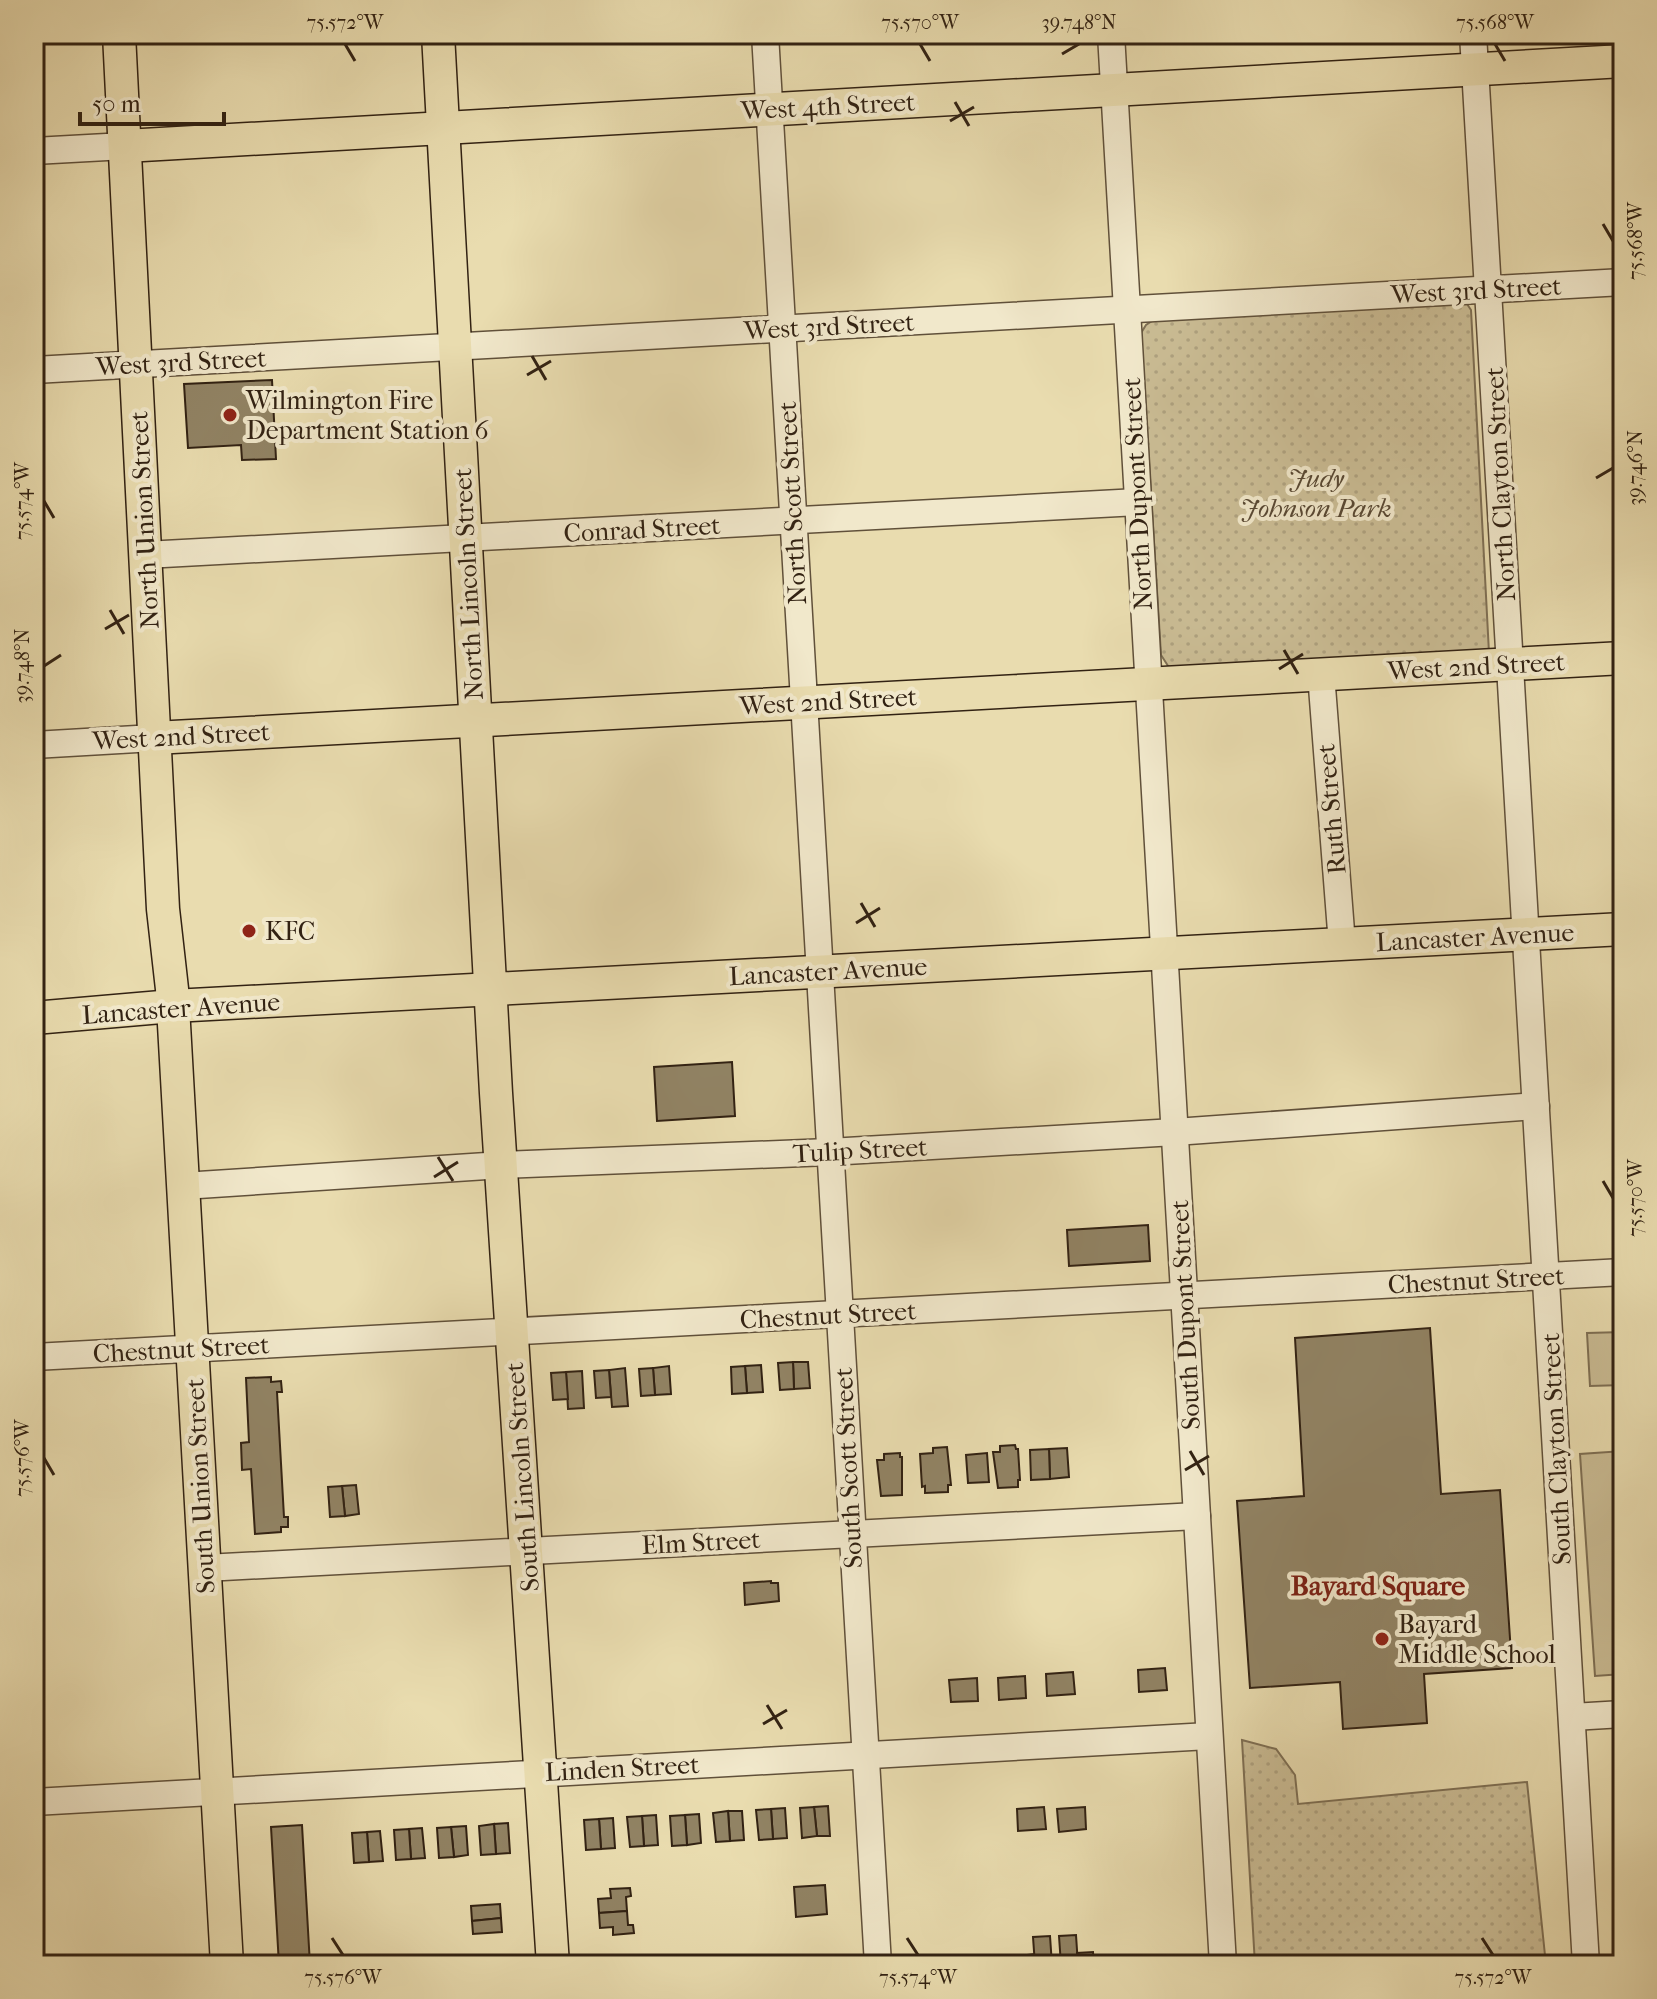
<svg xmlns="http://www.w3.org/2000/svg" width="1657" height="1999" font-family="'IM FELL French Canon',serif">
<style>
.grass{fill:url(#grass-dots);stroke:#7e6f54;stroke-width:2}
.pitch{fill:#cabc94;stroke:#7e6f54;stroke-width:2}
.building{fill:#918364;stroke:#322213;stroke-width:2}
.lines{fill:none;stroke-linecap:round;stroke-linejoin:round}
.minor-casing{stroke:#60503a;stroke-width:29}
.major-casing{stroke:#322213;stroke-width:35}
.minor{stroke:#f1e8cb;stroke-width:26}
.major{stroke:#e9dcaf;stroke-width:32}
.ticks{fill:none;stroke:#322213;stroke-width:3}
.poi-dot{fill:#8f2418;stroke:#f1e8cb;stroke-width:3}
.labels{text-anchor:middle;stroke-width:8;stroke-linejoin:round;paint-order:stroke}
.street-label{font-size:26px;fill:#322213;stroke:#f1e8cb}
.poi-label{font-size:26px;fill:#322213;stroke:#f1e8cb;text-anchor:start}
.park-label{font-size:26px;font-style:italic;fill:#584833;stroke:#f1e8cb}
.neighbourhood-label{font-size:28px;font-weight:bold;fill:#7a1f14;stroke:#f1e8cb}
.neatline{fill:none;stroke:#322213;stroke-width:3}
.ticks-label{font-size:20px;text-anchor:middle;fill:#322213}
</style>
<defs>
<pattern id="grass-dots" width="8" height="8" patternUnits="userSpaceOnUse" patternTransform="scale(2)"><rect width="8" height="8" fill="#cabc94"/><path d="M2 2h.1M6 6h.1" fill="none" stroke="#aea17f" stroke-width="1.8" stroke-linecap="round"/></pattern>
</defs>
<rect width="100%" height="100%" fill="#e9dcaf"/>
<filter id="stains"><feTurbulence type="fractalNoise" baseFrequency=".0025" numOctaves="4"/><feColorMatrix values="0 0 0 0 .2 0 0 0 0 .09 0 0 0 0 .02 0 0 0 .5 -.17"/></filter>
<radialGradient id="worn" r=".72"><stop offset=".6" stop-color="#630" stop-opacity="0"/><stop offset="1" stop-color="#630" stop-opacity=".3"/></radialGradient>
<g class="grass">
<path d="M1467,304L1471,310L1489,653L1170,669L1161,655L1141,333L1146,325L1155,319Z"/>
<path d="M1242,1740L1276,1749L1295,1775L1298,1804L1527,1782L1546,1965H1255Z"/>
</g>
<g class="pitch">
<path d="M1623,1332V1385L1590,1386L1587,1333Z"/>
<path d="M1623,1451V1674L1595,1676L1580,1454Z"/>
</g>
<g class="building">
<path d="M272,380L276,459L242,460L241,445L188,448L184,384Z"/>
<path d="M732,1062L735,1116L657,1121L654,1067Z"/>
<path d="M1148,1225L1150,1261L1069,1266L1067,1230Z"/>
<path d="M1430,1328L1441,1494L1500,1490L1512,1668L1424,1674L1427,1723L1343,1729L1340,1682L1250,1688L1237,1501L1304,1496L1295,1338Z"/>
<path d="M793,1362H808L810,1388L794,1389Z"/>
<path d="M793,1362L794,1389L780,1390L778,1363Z"/>
<path d="M761,1365L763,1392L747,1393L745,1366Z"/>
<path d="M669,1366L671,1394L655,1395L653,1368Z"/>
<path d="M745,1366L747,1393L732,1394L731,1367Z"/>
<path d="M625,1368L628,1406L612,1407L609,1370Z"/>
<path d="M653,1368L655,1395L641,1396L639,1369Z"/>
<path d="M609,1370L611,1397L596,1398L594,1371Z"/>
<path d="M582,1371L584,1408L568,1409L566,1372Z"/>
<path d="M566,1372L568,1399L553,1400L551,1373Z"/>
<path d="M271,1377V1382L281,1381L282,1392H277L284,1517H288V1527H281V1532L255,1534L251,1469L242,1470L241,1443L249,1442L246,1378Z"/>
<path d="M1015,1445L1016,1449H1018L1020,1480H1018V1487L998,1488L993,1452H1000V1446Z"/>
<path d="M947,1447L951,1485H948V1492L925,1493V1486L922,1487L920,1454L933,1453V1448Z"/>
<path d="M1067,1448L1069,1477L1050,1479L1049,1449Z"/>
<path d="M1049,1449L1050,1479L1031,1480L1030,1450Z"/>
<path d="M900,1453V1457H902V1495L881,1496L877,1460H884V1454Z"/>
<path d="M987,1453L989,1482L968,1483L966,1455Z"/>
<path d="M356,1485L359,1514L345,1516L342,1486Z"/>
<path d="M342,1486L345,1516L330,1517L328,1487Z"/>
<path d="M771,1581V1583H778L779,1601L745,1605L744,1583Z"/>
<path d="M1165,1668L1167,1690L1139,1692L1138,1670Z"/>
<path d="M1073,1672L1075,1694L1047,1696L1046,1674Z"/>
<path d="M1025,1676L1026,1698L999,1700L998,1678Z"/>
<path d="M977,1678L978,1701L951,1702L949,1680Z"/>
<path d="M828,1806L830,1836H817L814,1807Z"/>
<path d="M814,1807L817,1836L802,1838L800,1808Z"/>
<path d="M1044,1807L1046,1829L1018,1831L1017,1809Z"/>
<path d="M1085,1807L1086,1829L1059,1832L1057,1809Z"/>
<path d="M785,1808L787,1838L773,1839L771,1809Z"/>
<path d="M771,1809L773,1839L759,1840L756,1810Z"/>
<path d="M728,1811H742L744,1840L730,1841Z"/>
<path d="M728,1811L730,1841L716,1842L713,1813Z"/>
<path d="M699,1814L701,1843L687,1845L685,1815Z"/>
<path d="M656,1815L658,1845L644,1846L642,1816Z"/>
<path d="M685,1815L687,1845L672,1846L670,1816Z"/>
<path d="M642,1816L644,1846L630,1847L627,1817Z"/>
<path d="M613,1818L615,1848L601,1849L599,1819Z"/>
<path d="M599,1819L601,1849L586,1850L584,1820Z"/>
<path d="M508,1823L510,1853L496,1854L494,1824Z"/>
<path d="M494,1824L496,1854L481,1855L479,1826Z"/>
<path d="M302,1825L310,1965H279L271,1827Z"/>
<path d="M466,1826L468,1855L454,1857L451,1827Z"/>
<path d="M451,1827L454,1857L439,1858L437,1828Z"/>
<path d="M422,1828L425,1858L411,1859L409,1829Z"/>
<path d="M409,1829L411,1859L396,1860L394,1830Z"/>
<path d="M380,1831L383,1861L369,1862L367,1832Z"/>
<path d="M367,1832L369,1862L354,1863L352,1833Z"/>
<path d="M825,1885L827,1914L796,1917L794,1887Z"/>
<path d="M630,1888L631,1896L626,1897L627,1911L599,1913L598,1899L611,1898L610,1889Z"/>
<path d="M500,1904L501,1918L472,1921L471,1906Z"/>
<path d="M627,1911L628,1925H633L634,1933L613,1935V1927L600,1928L599,1913Z"/>
<path d="M501,1918L502,1932L473,1934L472,1921Z"/>
<path d="M1076,1935L1078,1965H1061L1059,1936Z"/>
<path d="M1050,1936L1052,1965H1035L1033,1937Z"/>
<path d="M1093,1952L1094,1965H1078L1077,1953Z"/>
<path d="M1034,1954L1035,1965H1019L1018,1956Z"/>
<path d="M1007,1960V1965H980L979,1962Z"/>
</g>
<g class="lines">
<defs>
<g id="minor">
<path d="M765,34L878,1965"/>
<path d="M1111,34L1223,1965"/>
<path d="M1473,34L1586,1965"/>
<path d="M34,151L125,146"/>
<path d="M34,370L1623,282"/>
<path d="M145,555L1138,502"/>
<path d="M1321,674L1342,944"/>
<path d="M34,745L154,738"/>
<path d="M183,1186L502,1165L829,1152L1175,1132L1536,1106"/>
<path d="M34,1357L1623,1272"/>
<path d="M205,1568L1197,1516"/>
<path d="M1572,1717L1623,1714"/>
<path d="M34,1802L1209,1736"/>
</g>
<g id="major">
<path d="M119,34L163,909L172,989L227,1965"/>
<path d="M438,34L496,1093L553,1965"/>
<path d="M125,146L1623,61"/>
<path d="M154,738L1623,658"/>
<path d="M34,1018L173,1006L1623,929"/>
</g>
</defs>
<use href="#minor" class="minor-casing"/>
<use href="#major" class="major-casing"/>
<use href="#minor" class="minor"/>
<use href="#major" class="major"/>
</g>
<path class="ticks" d="M345,44L355,61M920,44L930,61M1495,44L1505,61M1062,54L1079,44M955,102L969,126M950,121L974,107M1603,224L1613,241M532,356L546,380M527,375L551,361M1596,478L1613,468M44,501L54,518M110,610L124,634M105,629L129,615M1284,650L1298,674M44,666L61,655M1279,669L1303,654M861,903L875,927M856,923L880,908M438,1157L453,1181M434,1177L458,1162M1603,1181L1613,1198M1190,1451L1204,1475M44,1458L54,1475M1185,1470L1209,1456M767,1705L782,1729M763,1724L787,1710M332,1938L343,1955M907,1938L918,1955M1482,1938L1493,1955"/>
<g class="poi-dot">
<circle cx="230" cy="415" r="8"/>
<circle cx="249" cy="931" r="8"/>
<circle cx="1382" cy="1639" r="8"/>
</g>
<g class="labels">
<g class="street-label">
<text transform="translate(828 106) rotate(-3)" y="9">West 4th Street</text>
<text transform="translate(1476 290) rotate(-3)" y="9">West 3rd Street</text>
<text transform="translate(829 326) rotate(-3)" y="9">West 3rd Street</text>
<text transform="translate(181 362) rotate(-3)" y="9">West 3rd Street</text>
<text transform="translate(1500 484) rotate(-93)" y="9">North Clayton Street</text>
<text transform="translate(1137 494) rotate(-93)" y="9">North Dupont Street</text>
<text transform="translate(792 503) rotate(-93)" y="9">North Scott Street</text>
<text transform="translate(144 520) rotate(-93)" y="9">North Union Street</text>
<text transform="translate(642 529) rotate(-3)" y="9">Conrad Street</text>
<text transform="translate(468 584) rotate(-93)" y="9">North Lincoln Street</text>
<text transform="translate(1476 666) rotate(-3)" y="9">West 2nd Street</text>
<text transform="translate(828 701) rotate(-3)" y="9">West 2nd Street</text>
<text transform="translate(181 736) rotate(-3)" y="9">West 2nd Street</text>
<text transform="translate(1331 809) rotate(-95)" y="9">Ruth Street</text>
<text transform="translate(1475 937) rotate(-3)" y="9">Lancaster Avenue</text>
<text transform="translate(828 971) rotate(-3)" y="9">Lancaster Avenue</text>
<text transform="translate(181 1008) rotate(-4)" y="9">Lancaster Avenue</text>
<text transform="translate(860 1150) rotate(-3)" y="9">Tulip Street</text>
<text transform="translate(1476 1280) rotate(-3)" y="9">Chestnut Street</text>
<text transform="translate(828 1315) rotate(-3)" y="9">Chestnut Street</text>
<text transform="translate(1185 1315) rotate(-93)" y="9">South Dupont Street</text>
<text transform="translate(181 1349) rotate(-3)" y="9">Chestnut Street</text>
<text transform="translate(1556 1449) rotate(-93)" y="9">South Clayton Street</text>
<text transform="translate(848 1468) rotate(-93)" y="9">South Scott Street</text>
<text transform="translate(522 1477) rotate(-94)" y="9">South Lincoln Street</text>
<text transform="translate(200 1486) rotate(-93)" y="9">South Union Street</text>
<text transform="translate(701 1542) rotate(-3)" y="9">Elm Street</text>
<text transform="translate(622 1768) rotate(-3)" y="9">Linden Street</text>
</g>
<g class="poi-label">
<text x="246" y="409">Wilmington Fire<tspan x="246" dy="30">Department Station 6</tspan></text>
<text x="265" y="940">KFC</text>
<text x="1398" y="1633">Bayard<tspan x="1398" dy="30">Middle School</tspan></text>
</g>
<g class="park-label">
<text x="1316" y="487">Judy<tspan x="1316" dy="30">Johnson Park</tspan></text>
</g>
<g class="neighbourhood-label">
<text x="1378" y="1595">Bayard Square</text>
</g>
</g>
<rect width="1657" height="1999" fill="none" stroke="#e9dcaf" stroke-width="88"/>
<path d="M80 112v12h144v-12" fill="none" stroke="#322213" stroke-width="4"/>
<text x="92" y="112" font-size="24" fill="#322213" stroke="#f1e8cb" stroke-width="6" paint-order="stroke">50 m</text>
<rect x="44" y="44" width="1569" height="1911" class="neatline"/>
<g class="ticks-label">
<text x="345" y="29">75.572°W</text>
<text x="920" y="29">75.570°W</text>
<text x="1079" y="29">39.748°N</text>
<text x="1495" y="29">75.568°W</text>
<text transform="translate(1635 241) rotate(-90)" y="7">75.568°W</text>
<text transform="translate(1635 468) rotate(-90)" y="7">39.746°N</text>
<text transform="translate(22 501) rotate(-90)" y="7">75.574°W</text>
<text transform="translate(22 666) rotate(-90)" y="7">39.748°N</text>
<text transform="translate(1635 1198) rotate(-90)" y="7">75.570°W</text>
<text transform="translate(22 1458) rotate(-90)" y="7">75.576°W</text>
<text x="343" y="1984">75.576°W</text>
<text x="918" y="1984">75.574°W</text>
<text x="1493" y="1984">75.572°W</text>
</g>
<rect width="100%" height="100%" filter="url(#stains)"/>
<rect width="100%" height="100%" fill="url(#worn)"/>
</svg>
